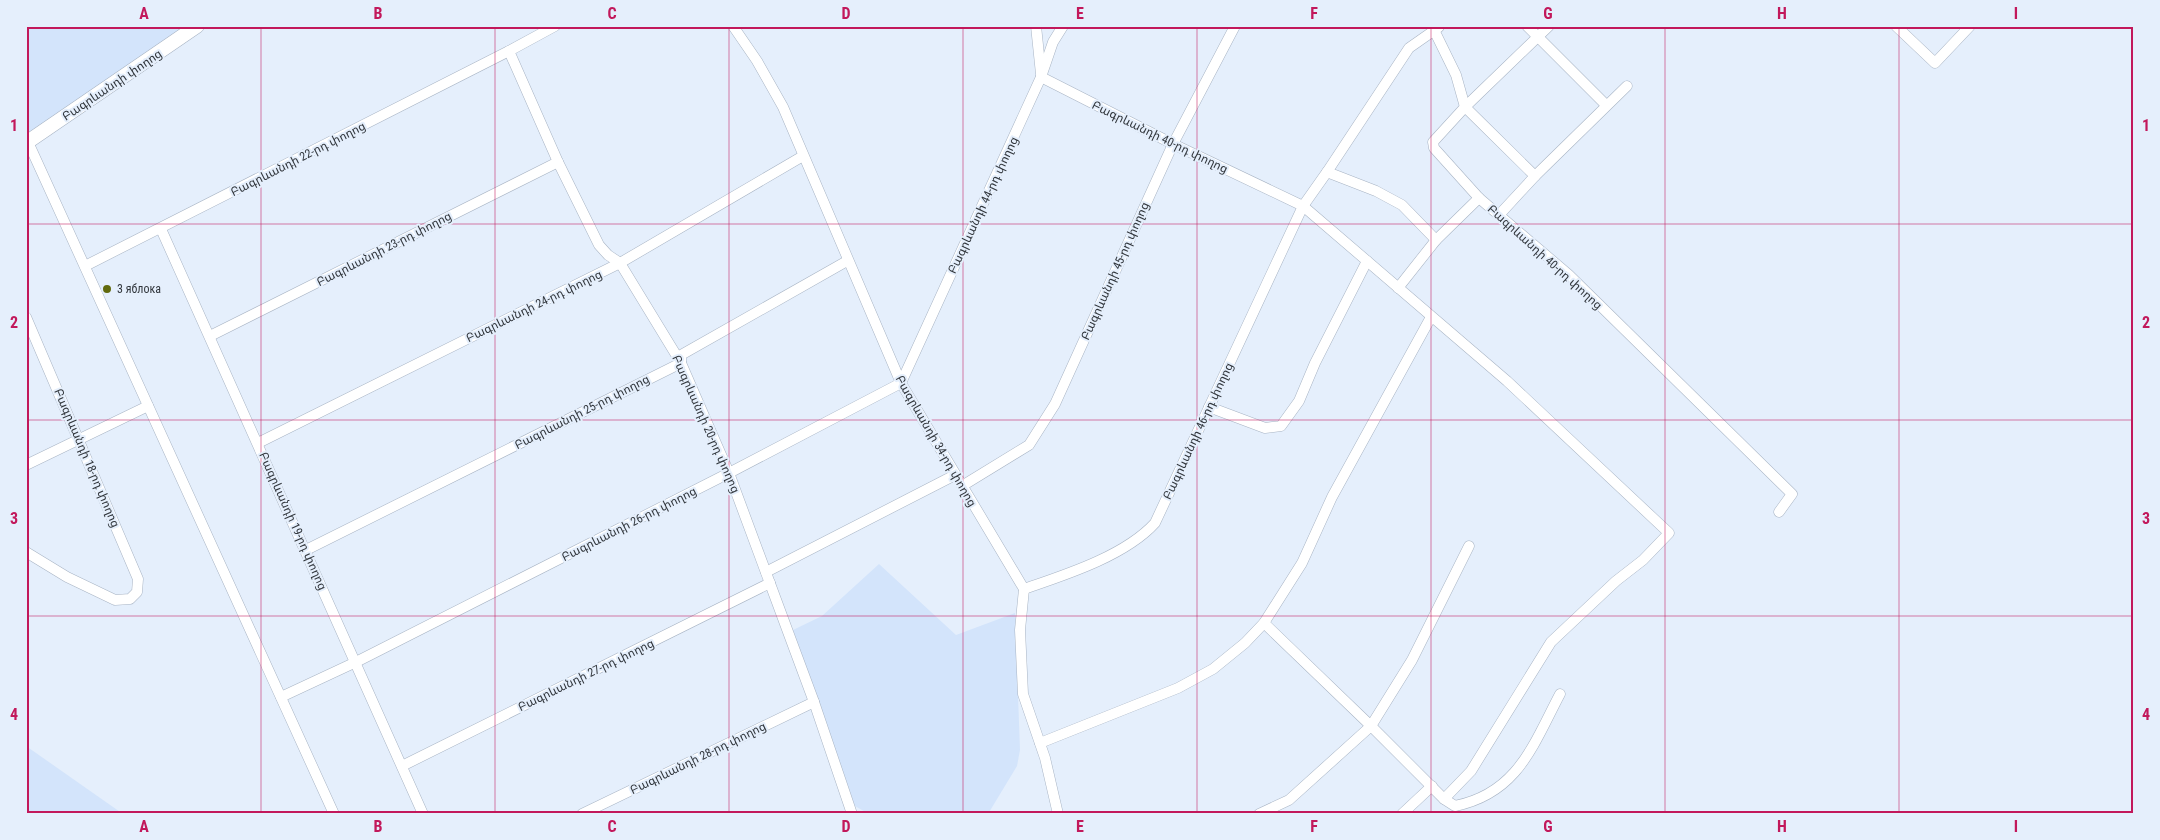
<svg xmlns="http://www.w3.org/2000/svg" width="2160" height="840" font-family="'Roboto Condensed','Noto Sans Armenian',sans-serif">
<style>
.built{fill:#d3e4fb}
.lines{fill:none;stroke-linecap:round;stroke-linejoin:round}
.minor-casing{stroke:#a8b4c4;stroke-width:11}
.major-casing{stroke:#a8b4c4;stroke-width:15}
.minor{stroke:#fff;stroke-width:10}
.major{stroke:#fff;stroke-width:14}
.grid{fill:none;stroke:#c2185b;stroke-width:1;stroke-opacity:0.55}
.poi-dot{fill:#616a0e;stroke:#e5effc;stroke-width:2}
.labels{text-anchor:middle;stroke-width:4;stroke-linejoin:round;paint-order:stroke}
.street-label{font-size:12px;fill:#32373d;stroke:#e5effc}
.poi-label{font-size:12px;fill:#32373d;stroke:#e5effc;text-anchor:start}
.neatline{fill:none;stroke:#c2185b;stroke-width:2}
.grid-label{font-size:16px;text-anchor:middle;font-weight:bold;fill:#c2185b}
</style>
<rect width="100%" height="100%" fill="#e5effc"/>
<g class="built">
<path d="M26,26H187L26,137Z"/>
<path d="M879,564L956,635L1015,613L1020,750L1017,766L988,814H869L855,806L793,630L822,616Z"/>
<path d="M26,746L123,814H26Z"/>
</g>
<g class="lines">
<defs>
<g id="minor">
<path d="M555,26L509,51L558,162L599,245L608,255L620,263L681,363L729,473L814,702L852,814"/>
<path d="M733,26L757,61L783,107L901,383L1024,589L1020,630L1023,694L1045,758L1058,814"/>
<path d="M1036,26L1041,74"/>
<path d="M1527,26L1606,105"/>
<path d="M1896,26L1935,63L1970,26"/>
<path d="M1434,30L1456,75L1465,107L1535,176L1627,86"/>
<path d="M1041,77L1173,144L1303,206L1327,172L1376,191L1402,205L1436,240L1479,198L1569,275L1792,494L1779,512"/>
<path d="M28,142L334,814"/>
<path d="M1327,172L1409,48L1439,27"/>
<path d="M1479,198L1434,148L1433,142L1465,107L1549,26"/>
<path d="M1499,215L1535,176"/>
<path d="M161,229L423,814"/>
<path d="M85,266L509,51"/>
<path d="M1398,288L1436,240"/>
<path d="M26,317L138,579L137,592L130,599L115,600L67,577L26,552"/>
<path d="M210,336L558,162"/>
<path d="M1209,407L1265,428L1281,426L1299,401L1315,363L1367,261"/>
<path d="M258,443L620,263L803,156"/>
<path d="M26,465L148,406"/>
<path d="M962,486L1029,445L1055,404L1173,144L1235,26"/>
<path d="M306,550L681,363V355L847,261"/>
<path d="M766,572L955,475"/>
<path d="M1024,589C1065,575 1125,556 1155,523L1303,206L1507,381L1669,533L1643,560L1616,581L1551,642L1471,771L1444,799"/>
<path d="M1264,623L1371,726L1412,660L1469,546"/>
<path d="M281,697L356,662L729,473L901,383L1041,77L1053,42L1063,26"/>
<path d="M1040,743L1178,688L1213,669L1245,643L1264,623L1302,563L1332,497L1431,317"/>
<path d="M402,766L770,583"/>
<path d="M582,814L814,702"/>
<path d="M1259,814L1289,800L1371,726L1444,799L1455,806C1518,793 1533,745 1560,694"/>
<path d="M1402,814L1432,786"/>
</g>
<path id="major" d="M26,143L197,26"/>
</defs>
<use href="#minor" class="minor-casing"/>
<use href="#major" class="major-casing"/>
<use href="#minor" class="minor"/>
<use href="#major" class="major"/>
</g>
<path class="grid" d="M261,26V814M495,26V814M729,26V814M963,26V814M1197,26V814M1431,26V814M1665,26V814M1899,26V814M26,224H2134M26,420H2134M26,616H2134"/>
<circle class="poi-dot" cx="107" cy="289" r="5"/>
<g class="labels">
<g class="street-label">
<text transform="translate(112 85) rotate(-34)" y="4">Բագրևանդի փողոց</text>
<text transform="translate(1160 137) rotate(26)" y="4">Բագրևանդի 40-րդ փողոց</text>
<text transform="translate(298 159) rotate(-27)" y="4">Բագրևանդի 22-րդ փողոց</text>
<text transform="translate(983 205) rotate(-65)" y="4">Բագրևանդի 44-րդ փողոց</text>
<text transform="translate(384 249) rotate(-27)" y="4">Բագրևանդի 23-րդ փողոց</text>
<text transform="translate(1545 257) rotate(42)" y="4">Բագրևանդի 40-րդ փողոց</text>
<text transform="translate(1115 271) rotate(-66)" y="4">Բագրևանդի 45-րդ փողոց</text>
<text transform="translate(534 306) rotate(-26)" y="4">Բագրևանդի 24-րդ փողոց</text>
<text transform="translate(582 412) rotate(-27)" y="4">Բագրևանդի 25-րդ փողոց</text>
<text transform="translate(706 424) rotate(66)" y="4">Բագրևանդի 20-րդ փողոց</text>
<text transform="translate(1198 431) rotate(-65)" y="4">Բագրևանդի 46-րդ փողոց</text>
<text transform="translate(936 441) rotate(60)" y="4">Բագրևանդի 34-րդ փողոց</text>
<text transform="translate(87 458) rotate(67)" y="4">Բագրևանդի 18-րդ փողոց</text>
<text transform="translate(293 521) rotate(66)" y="4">Բագրևանդի 19-րդ փողոց</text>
<text transform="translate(629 524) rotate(-27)" y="4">Բագրևանդի 26-րդ փողոց</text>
<text transform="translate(586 675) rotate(-26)" y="4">Բագրևանդի 27-րդ փողոց</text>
<text transform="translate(698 758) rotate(-26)" y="4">Բագրևանդի 28-րդ փողոց</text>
</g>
<g class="poi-label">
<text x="117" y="293">3 яблока</text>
</g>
</g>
<rect width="2160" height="840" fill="none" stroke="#e5effc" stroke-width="55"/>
<rect x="28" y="28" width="2104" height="784" class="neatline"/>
<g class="grid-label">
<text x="144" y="19">A</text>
<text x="378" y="19">B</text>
<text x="612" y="19">C</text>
<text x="846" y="19">D</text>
<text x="1080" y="19">E</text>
<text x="1314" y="19">F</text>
<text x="1548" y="19">G</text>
<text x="1782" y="19">H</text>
<text x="2016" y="19">I</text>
<text x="14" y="131">1</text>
<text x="2146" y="131">1</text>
<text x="14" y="328">2</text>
<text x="2146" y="328">2</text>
<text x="14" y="524">3</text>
<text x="2146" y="524">3</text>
<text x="14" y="720">4</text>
<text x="2146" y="720">4</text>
<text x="144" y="832">A</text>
<text x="378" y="832">B</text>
<text x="612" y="832">C</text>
<text x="846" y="832">D</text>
<text x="1080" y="832">E</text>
<text x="1314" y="832">F</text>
<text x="1548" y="832">G</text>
<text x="1782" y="832">H</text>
<text x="2016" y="832">I</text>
</g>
</svg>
